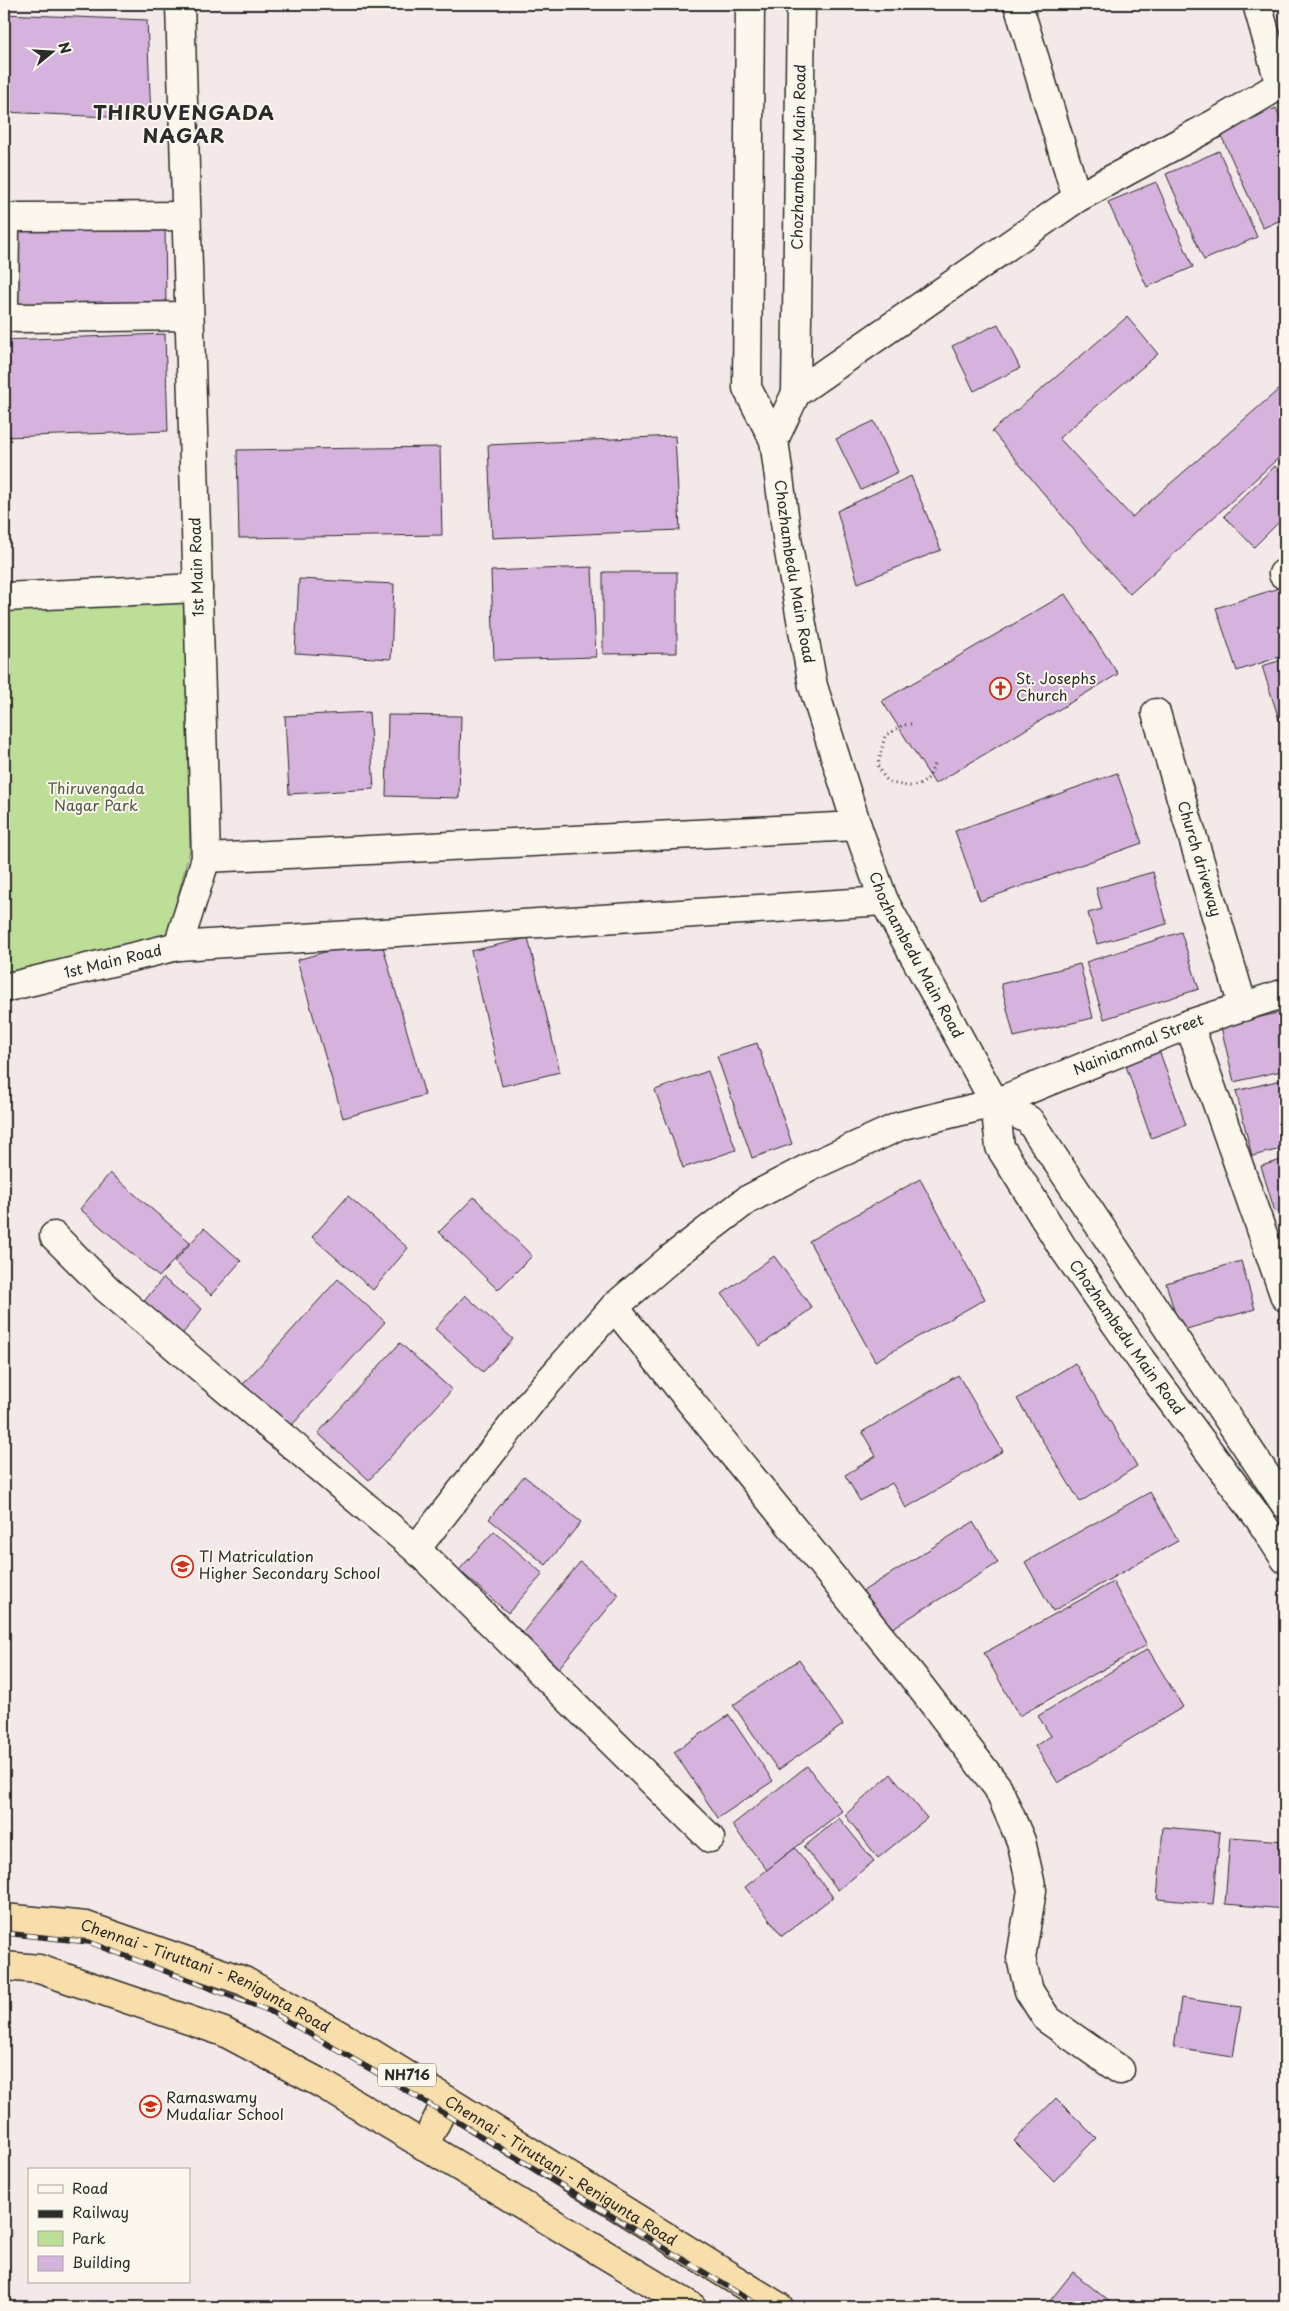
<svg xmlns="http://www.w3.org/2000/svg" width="1289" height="2311" font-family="'Playpen Sans',sans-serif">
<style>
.green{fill:#bdde97;stroke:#748461}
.building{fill:#d6b3dd;stroke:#2b2b2b}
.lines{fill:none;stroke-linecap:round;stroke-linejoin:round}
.minor-casing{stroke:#2b2b2b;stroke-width:31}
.highway-casing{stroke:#2b2b2b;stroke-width:31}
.path{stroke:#2b2b2b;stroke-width:3;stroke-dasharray:1 4;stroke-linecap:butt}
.minor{stroke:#fbf7ec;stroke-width:28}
.highway{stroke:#f8deab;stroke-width:28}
.rail-casing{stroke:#2b2b2b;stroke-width:5.5}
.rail{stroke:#fbf7ec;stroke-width:4;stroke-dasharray:11;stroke-linecap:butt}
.labels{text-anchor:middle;stroke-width:4;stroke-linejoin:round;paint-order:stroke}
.shield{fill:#fbf7ec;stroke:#696865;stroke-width:1}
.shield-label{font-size:14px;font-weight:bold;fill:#2b2b2b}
.street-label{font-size:15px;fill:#2b2b2b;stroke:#fbf7ec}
.poi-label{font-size:15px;fill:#2b2b2b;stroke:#fbf7ec;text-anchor:start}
.park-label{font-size:15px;fill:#505846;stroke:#fbf7ec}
.district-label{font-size:20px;font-weight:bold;letter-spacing:1px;fill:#2b2b2b;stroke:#fbf7ec}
</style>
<rect width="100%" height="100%" fill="#f4e9e9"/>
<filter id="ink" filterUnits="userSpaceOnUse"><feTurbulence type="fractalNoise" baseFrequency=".02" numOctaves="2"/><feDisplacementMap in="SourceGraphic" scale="10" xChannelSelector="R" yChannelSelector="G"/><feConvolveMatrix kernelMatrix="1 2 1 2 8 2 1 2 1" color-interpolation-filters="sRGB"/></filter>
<g filter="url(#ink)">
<path class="green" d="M184,598L190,850L167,937L4,975V607Z"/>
<g class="building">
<path d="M4,14L147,20L151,119L4,112Z"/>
<path d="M1276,108L1285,128V218L1263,228L1220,133Z"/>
<path d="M1219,151L1257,237L1204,260L1166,174Z"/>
<path d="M1156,182L1193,267L1147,287L1108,202Z"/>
<path d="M165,220L166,310L17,312L15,222Z"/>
<path d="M1127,317L1158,354L1059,438L1132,517L1285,384V452L1130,594L1092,552L992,431Z"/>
<path d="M998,324L1020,368L974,391L952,346Z"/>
<path d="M165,334L168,431L4,437V340Z"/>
<path d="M874,421L898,472L861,490L836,439Z"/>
<path d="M675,436L680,530L492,538L488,445Z"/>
<path d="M440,447L442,535L239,538L237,450Z"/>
<path d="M1275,466L1285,477V516L1254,547L1224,516Z"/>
<path d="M911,476L941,550L858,583L837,511Z"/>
<path d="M592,567L596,657L494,660L491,571Z"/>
<path d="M603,572H677V653L603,654Z"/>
<path d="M299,579L394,584L391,659L295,653Z"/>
<path d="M1285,586V655L1237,671L1216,608Z"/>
<path d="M1065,594L1118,674L935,784L882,701Z"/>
<path d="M1285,659V738L1262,666Z"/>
<path d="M369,712L374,789L289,794L285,716Z"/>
<path d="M388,715L461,716L459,798L386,796Z"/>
<path d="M1117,773L1142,843L980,901L955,831Z"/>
<path d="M1153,872L1167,924L1097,944L1088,913L1102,909L1096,888Z"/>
<path d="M1181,932L1199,989L1104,1019L1086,962Z"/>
<path d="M380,936L425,1095L343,1118L297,960Z"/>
<path d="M528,938L560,1072L502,1086L471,951Z"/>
<path d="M1080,964L1093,1018L1014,1037L1001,984Z"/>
<path d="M1285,1011V1070L1234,1082L1221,1027Z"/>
<path d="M757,1043L792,1144L752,1158L717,1056Z"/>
<path d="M1159,1050L1186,1125L1151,1138L1125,1063Z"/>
<path d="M708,1071L736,1150L683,1168L655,1090Z"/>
<path d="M1285,1079V1148L1252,1156L1236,1091Z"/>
<path d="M1285,1159V1209L1275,1212L1261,1166Z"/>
<path d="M110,1173L190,1242L159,1277L80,1209Z"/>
<path d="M920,1179L985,1299L875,1361L809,1241Z"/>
<path d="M348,1196L408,1248L373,1290L312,1237Z"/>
<path d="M474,1197L532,1256L498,1290L439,1232Z"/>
<path d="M204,1228L241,1261L211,1295L174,1262Z"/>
<path d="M774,1256L812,1308L760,1346L722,1294Z"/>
<path d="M1241,1261L1255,1309L1180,1331L1166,1283Z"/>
<path d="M163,1278L202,1309L176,1342L137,1310Z"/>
<path d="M338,1279L385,1322L283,1435L236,1392Z"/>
<path d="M465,1295L513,1339L483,1372L435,1329Z"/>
<path d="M400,1343L452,1390L369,1480L318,1433Z"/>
<path d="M1075,1363L1137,1466L1080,1502L1017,1399Z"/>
<path d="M958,1375L1003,1451L906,1508L892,1483L860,1501L845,1475L876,1456L862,1432Z"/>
<path d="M524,1476L581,1522L546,1565L489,1519Z"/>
<path d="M1150,1492L1178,1541L1053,1611L1025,1562Z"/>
<path d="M973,1522L998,1563L888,1631L863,1591Z"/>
<path d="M494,1531L543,1574L508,1613L459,1570Z"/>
<path d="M580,1562L619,1595L553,1675L515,1642Z"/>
<path d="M1113,1582L1147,1645L1019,1716L984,1653Z"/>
<path d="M1148,1649L1183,1707L1058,1783L1035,1746L1051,1736L1038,1716Z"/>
<path d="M799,1660L843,1725L778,1770L733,1705Z"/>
<path d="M729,1715L773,1781L718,1818L674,1752Z"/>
<path d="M807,1766L842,1811L767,1870L732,1825Z"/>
<path d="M891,1774L927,1818L878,1858L845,1815Z"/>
<path d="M839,1818L874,1861L838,1890L804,1847Z"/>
<path d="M1163,1827L1220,1832L1213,1904L1157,1899Z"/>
<path d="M1230,1837L1285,1841V1909L1225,1904Z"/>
<path d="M795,1848L833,1897L782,1936L745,1887Z"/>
<path d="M1181,1998L1241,2007L1233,2057L1174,2048Z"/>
<path d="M1056,2098L1096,2138L1054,2181L1014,2141Z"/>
<path d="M1073,2272L1116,2307H1045Z"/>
</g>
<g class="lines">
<defs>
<g id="minor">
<path d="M750,4L747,388L774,440"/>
<path id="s1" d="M801,4L796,393L774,440L789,552L813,686L857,826L884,901L995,1103L1000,1147L1061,1245L1141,1360L1260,1520L1285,1559"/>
<path d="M1018,4L1077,198"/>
<path d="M1257,4L1280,85"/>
<path d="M4,305L5,230C7,223 9,219 17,217L186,216"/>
<path d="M4,308L11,317L19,318L189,316"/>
<path d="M796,393L1077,198L1214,124L1285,82"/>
<path d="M1283,574L1285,573"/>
<path d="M4,597L198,588"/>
<path id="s2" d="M1156,713L1243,1007"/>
<path d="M206,858L857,826"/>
<path d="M178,946L206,858L180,4"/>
<path id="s3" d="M4,988L178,946L884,901"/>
<path d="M1189,1024L1285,1297"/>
<path d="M995,1103L1029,1120L1285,1504"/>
<path id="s4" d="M54,1236L107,1289L416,1549L534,1398L614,1307L670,1259L747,1200L814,1165L900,1126L995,1103L1189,1024L1285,993"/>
<path d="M614,1307L913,1677L998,1788L1021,1841L1032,1890L1021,1958L1029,1991L1047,2019L1120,2070"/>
<path d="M416,1549L710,1838"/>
</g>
<g id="highway">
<path id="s5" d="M4,1918L86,1926L244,1981L371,2053L779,2307"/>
<path d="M4,1966L39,1969L224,2032L324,2085L692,2307"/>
<path d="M424,2146L447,2100"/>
</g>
</defs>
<use href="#minor" class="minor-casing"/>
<use href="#highway" class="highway-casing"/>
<path class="path" d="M911,724L903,725L885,736L878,765C880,769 882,775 886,779C890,783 896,784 901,785C920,789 931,782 934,762"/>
<use href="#minor" class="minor"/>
<use href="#highway" class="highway"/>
<defs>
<path id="rail" d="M4,1933L89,1942L270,2011L391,2081L761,2307"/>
</defs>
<use href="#rail" class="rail-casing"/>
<use href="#rail" class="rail"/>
</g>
</g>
<defs>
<symbol id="church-ring" viewBox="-11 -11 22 22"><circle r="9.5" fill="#fbf7ec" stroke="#c8321e" stroke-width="1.5"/><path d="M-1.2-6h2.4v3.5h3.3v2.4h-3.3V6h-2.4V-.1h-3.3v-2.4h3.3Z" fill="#c8321e"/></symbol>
<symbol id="school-ring" viewBox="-11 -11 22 22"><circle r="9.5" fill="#fbf7ec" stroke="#c8321e" stroke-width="1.5"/><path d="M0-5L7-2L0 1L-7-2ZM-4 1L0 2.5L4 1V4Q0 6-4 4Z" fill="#c8321e"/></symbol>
</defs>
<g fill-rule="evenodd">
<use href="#church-ring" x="988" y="676" width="25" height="25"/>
<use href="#school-ring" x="170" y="1554" width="25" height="25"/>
<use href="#school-ring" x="138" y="2094" width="25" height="25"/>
</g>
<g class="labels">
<rect class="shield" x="378" y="2063.5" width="58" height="23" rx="4"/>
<g class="shield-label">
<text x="407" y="2080">NH716</text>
</g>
<g class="street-label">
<text transform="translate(799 157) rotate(-89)" y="5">Chozhambedu Main Road</text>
<text transform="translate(197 567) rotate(-92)" y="5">1st Main Road</text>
<text dy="5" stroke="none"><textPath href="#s1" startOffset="574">Chozhambedu Main Road</textPath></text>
<text dy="5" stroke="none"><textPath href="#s2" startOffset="152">Church driveway</textPath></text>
<text dy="5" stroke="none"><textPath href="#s1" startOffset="979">Chozhambedu Main Road</textPath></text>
<text dy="5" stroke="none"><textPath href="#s3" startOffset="112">1st Main Road</textPath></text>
<text dy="5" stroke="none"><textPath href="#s4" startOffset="1385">Nainiammal Street</textPath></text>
<text dy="5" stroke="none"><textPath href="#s1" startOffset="1420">Chozhambedu Main Road</textPath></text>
<text dy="5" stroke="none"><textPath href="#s5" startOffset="212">Chennai - Tiruttani - Renigunta Road</textPath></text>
<text dy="5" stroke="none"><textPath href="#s5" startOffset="619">Chennai - Tiruttani - Renigunta Road</textPath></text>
</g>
<g class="poi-label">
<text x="1016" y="684">St. Josephs<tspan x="1016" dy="17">Church</tspan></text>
<text x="199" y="1562">TI Matriculation<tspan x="199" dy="17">Higher Secondary School</tspan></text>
<text x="166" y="2103">Ramaswamy<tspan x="166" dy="17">Mudaliar School</tspan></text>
</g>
<g class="park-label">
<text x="96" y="794">Thiruvengada<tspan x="96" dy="17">Nagar Park</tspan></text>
</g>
<g class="district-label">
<text x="184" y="120">THIRUVENGADA<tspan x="184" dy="23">NAGAR</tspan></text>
</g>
</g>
<rect width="1289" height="2311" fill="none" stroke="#fbf7ec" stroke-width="20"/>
<rect x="10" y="10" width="1269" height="2291" fill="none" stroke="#2b2b2b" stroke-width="2" filter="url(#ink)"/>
<rect x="28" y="2168" width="162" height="115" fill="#fbf7ec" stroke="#a8a59f"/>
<rect x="38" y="2185" width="25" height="8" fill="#fbf7ec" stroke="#a8a59f"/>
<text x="72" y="2194" font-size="15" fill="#2b2b2b">Road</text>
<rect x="38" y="2210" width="25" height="8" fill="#2b2b2b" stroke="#a8a59f"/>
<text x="72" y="2218" font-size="15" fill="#2b2b2b">Railway</text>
<rect x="38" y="2231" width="25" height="15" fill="#bdde97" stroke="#a8a59f"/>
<text x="72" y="2244" font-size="15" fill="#2b2b2b">Park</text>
<rect x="38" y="2256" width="25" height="15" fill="#d6b3dd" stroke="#a8a59f"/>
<text x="72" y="2268" font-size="15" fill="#2b2b2b">Building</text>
<g transform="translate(52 52) rotate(72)" stroke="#fbf7ec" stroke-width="4" paint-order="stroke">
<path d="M0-4L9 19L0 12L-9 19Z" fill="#2b2b2b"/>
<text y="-8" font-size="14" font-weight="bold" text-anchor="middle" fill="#2b2b2b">N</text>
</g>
</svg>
